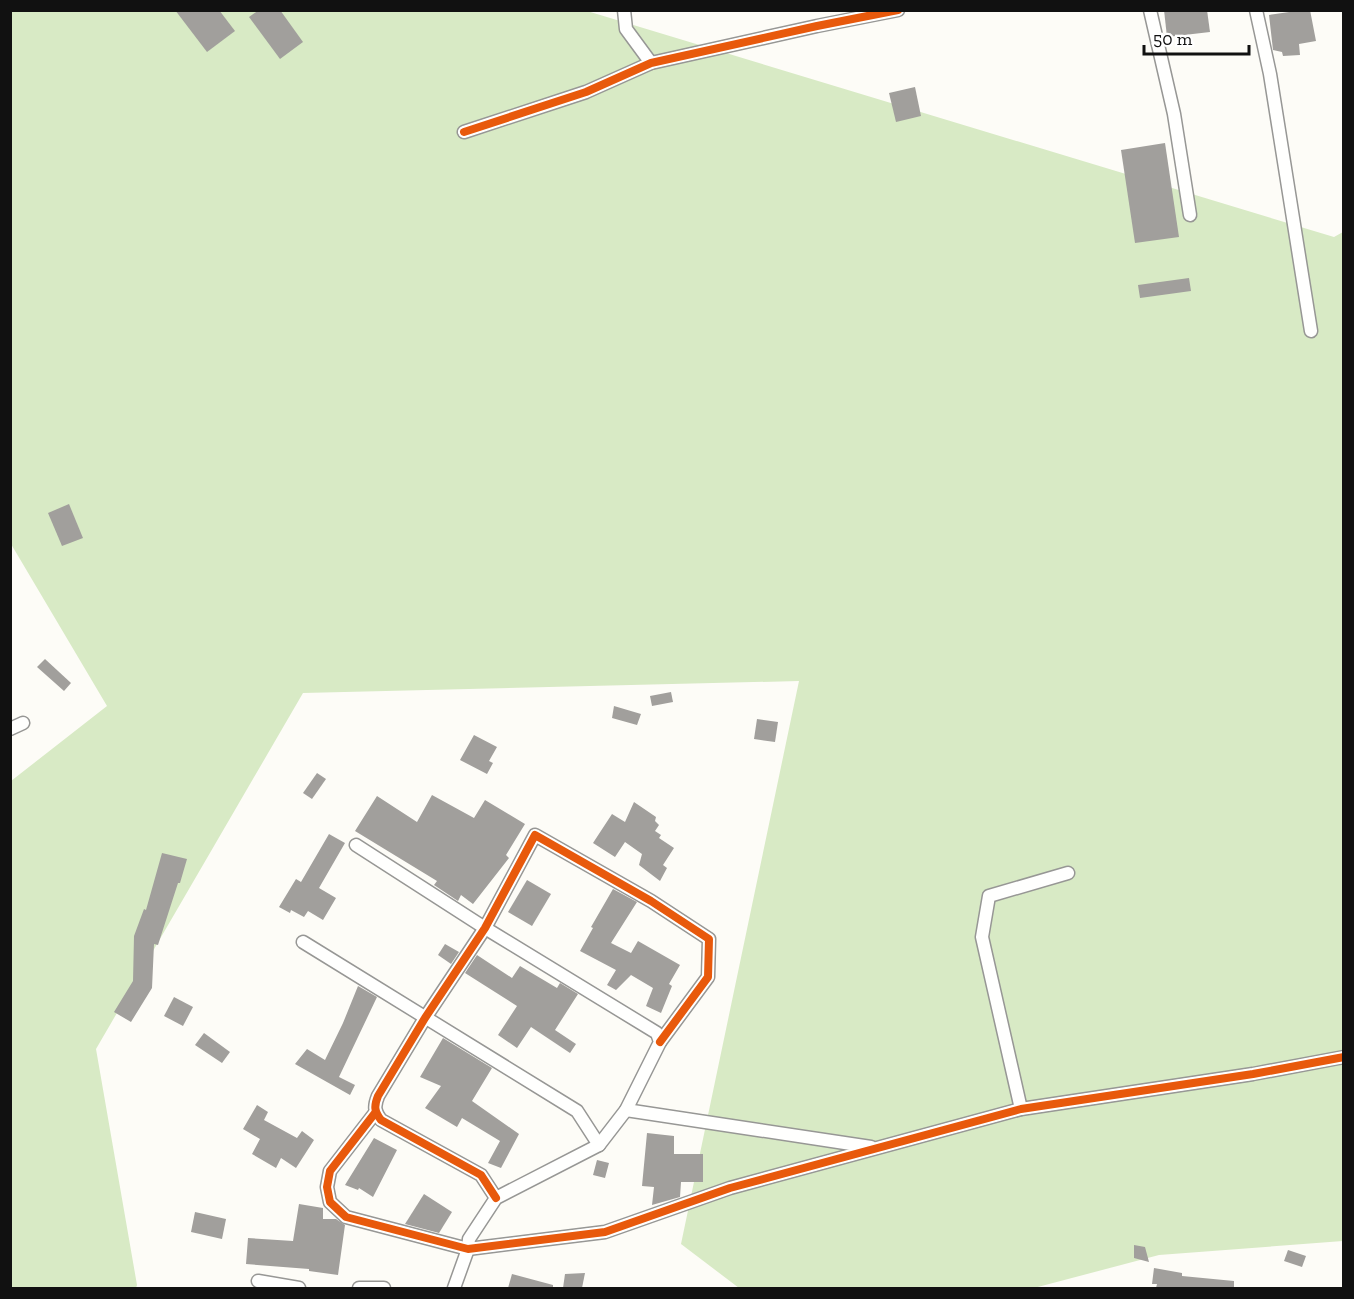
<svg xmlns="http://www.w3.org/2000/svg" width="1354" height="1299" font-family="'Zilla Slab',serif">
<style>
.forest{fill:#d8eac5}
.building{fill:#a19f9c}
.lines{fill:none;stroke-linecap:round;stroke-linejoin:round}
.minor-casing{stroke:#979795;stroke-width:15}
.minor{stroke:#fffffe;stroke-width:12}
.cycleway-casing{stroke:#fff;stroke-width:11}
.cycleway{stroke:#e8590c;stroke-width:8}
</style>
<rect width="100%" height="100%" fill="#fdfcf7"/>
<path class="forest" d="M10,11H587L1334,237L1343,232V1241L1159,1255L1034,1288H739L681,1244L799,681L303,693L96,1049L137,1285L136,1288H11V781L107,706L11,544Z"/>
<g class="building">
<path d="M175,10H219L235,31L207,52Z"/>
<path d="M259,10H280L303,42L280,59L249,17Z"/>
<path d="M1164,10H1207L1210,32L1167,37Z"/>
<path d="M1303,10H1310L1316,41L1299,44L1300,55L1283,56L1282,52L1273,50L1269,15Z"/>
<path d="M915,87L921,116L896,122L889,93Z"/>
<path d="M1165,143L1179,237L1135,243L1121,150Z"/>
<path d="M1189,278L1191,291L1140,298L1138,285Z"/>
<path d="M69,504L83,538L62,546L48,513Z"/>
<path d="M45,659L71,683L64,691L37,667Z"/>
<path d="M671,692L673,702L652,706L650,696Z"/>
<path d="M614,706L641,714L637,725L612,718Z"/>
<path d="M757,719L778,722L775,742L754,739Z"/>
<path d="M474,735L497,747L489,761L493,763L487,774L460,760Z"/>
<path d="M317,773L326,779L312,799L303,793Z"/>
<path d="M432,795L474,818L485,800L525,824L506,855L509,858L473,904L461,895L458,901L434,885L437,881L355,831L377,796L417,822Z"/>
<path d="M634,802L656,817L655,821L659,825L655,831L661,835L659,838L674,848L663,865L667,868L660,881L639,865L642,854L625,842L615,857L593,843L612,814L625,822Z"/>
<path d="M329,834L345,843L319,888L336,898L323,920L308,911L304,917L291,910L290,913L279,907L296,879L301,882Z"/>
<path d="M162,853L187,859L180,883H178L158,945L154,944L152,988L131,1022L114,1012L133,981L134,936L144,909L146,910Z"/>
<path d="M527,880L551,894L532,926L508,912Z"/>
<path d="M613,889L637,902L611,943L631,953L638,941L680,965L669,984L672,986L661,1013L646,1006L653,988L631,975L616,990L607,985L616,970L580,951L593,928L591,927Z"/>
<path d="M445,944L459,952L451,964L438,955Z"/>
<path d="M477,955L512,978L520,966L557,988L560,983L578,994L555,1030L576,1044L570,1053L531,1027L517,1048L498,1035L517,1006L465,973Z"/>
<path d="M358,986L377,997L339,1077L355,1085L350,1095L295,1064L307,1049L325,1060L343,1023Z"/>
<path d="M174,997L193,1007L183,1026L164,1016Z"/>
<path d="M204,1033L230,1052L222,1063L195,1045Z"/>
<path d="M443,1038L492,1068L472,1101L519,1134L501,1168L488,1163L500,1141L462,1118L457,1127L425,1108L441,1086L420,1077Z"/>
<path d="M257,1105L268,1112L264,1120L297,1138L302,1131L314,1140L296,1168L281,1158L276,1168L252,1154L260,1139L243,1129Z"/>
<path d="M647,1133L674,1136V1154H703V1182H681L680,1197L652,1205L654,1187L642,1186Z"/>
<path d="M374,1138L397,1150L373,1197L359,1188L358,1190L345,1185Z"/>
<path d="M597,1160L609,1163L605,1178L593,1175Z"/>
<path d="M424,1194L452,1212L439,1233L405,1224Z"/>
<path d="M299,1204L323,1208V1219H336L345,1225L338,1275L309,1271V1269L246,1264L248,1238L293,1241Z"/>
<path d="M195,1212L226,1219L222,1239L191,1232Z"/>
<path d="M1134,1245L1145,1247L1149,1262L1134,1258Z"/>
<path d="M1288,1250L1306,1256L1302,1267L1284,1261Z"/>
<path d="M1154,1268L1182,1273V1276L1234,1281V1288H1156L1157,1284H1152Z"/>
<path d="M585,1273L582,1288H563L565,1274Z"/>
<path d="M512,1274L553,1285V1288H508Z"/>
</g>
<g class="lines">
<defs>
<g id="minor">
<path d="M624,10L626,29L651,63"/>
<path d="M1150,10L1174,114L1190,215"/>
<path d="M1256,10L1270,74L1311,331"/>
<path d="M464,132L586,92L651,63L817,26L898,10"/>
<path d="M10,729L23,723"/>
<path d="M356,845L485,928L657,1033L660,1042L626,1110L599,1145L496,1198L469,1239L468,1249L454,1288"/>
<path d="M303,942L577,1111L599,1145"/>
<path d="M1021,1109L982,937L989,896L1068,873"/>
<path d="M626,1110L871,1147"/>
<path d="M375,1113L330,1171L327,1187L330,1202L346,1217L468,1249L605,1232L730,1188L1021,1109L1253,1074L1344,1057"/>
<path d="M496,1198L481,1175L381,1120C374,1111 374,1106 378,1096L425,1018L485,928L535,835L651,901L709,939L708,977L660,1042"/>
<path d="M258,1281L299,1288"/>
<path d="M359,1288H384"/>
</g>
</defs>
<use href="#minor" class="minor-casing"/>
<use href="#minor" class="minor"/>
<defs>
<g id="cycleway">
<path d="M464,132L586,92L651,63L817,26L898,10"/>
<path d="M375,1113L330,1171L327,1187L330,1202L346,1217L468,1249L605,1232L730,1188L1021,1109L1253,1074L1344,1057"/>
<path d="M496,1198L481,1175L381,1120C374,1111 374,1106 378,1096L425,1018L485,928L535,835L651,901L709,939L708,977L660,1042"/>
</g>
</defs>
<use href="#cycleway" class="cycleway-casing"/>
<use href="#cycleway" class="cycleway"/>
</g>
<rect width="1354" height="1299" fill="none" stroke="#111111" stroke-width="24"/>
<path d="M1144 45v9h105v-9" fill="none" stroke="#111111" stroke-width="3"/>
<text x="1153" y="45" font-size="18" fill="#111111" stroke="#ffffff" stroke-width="4.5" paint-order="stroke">50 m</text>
</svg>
